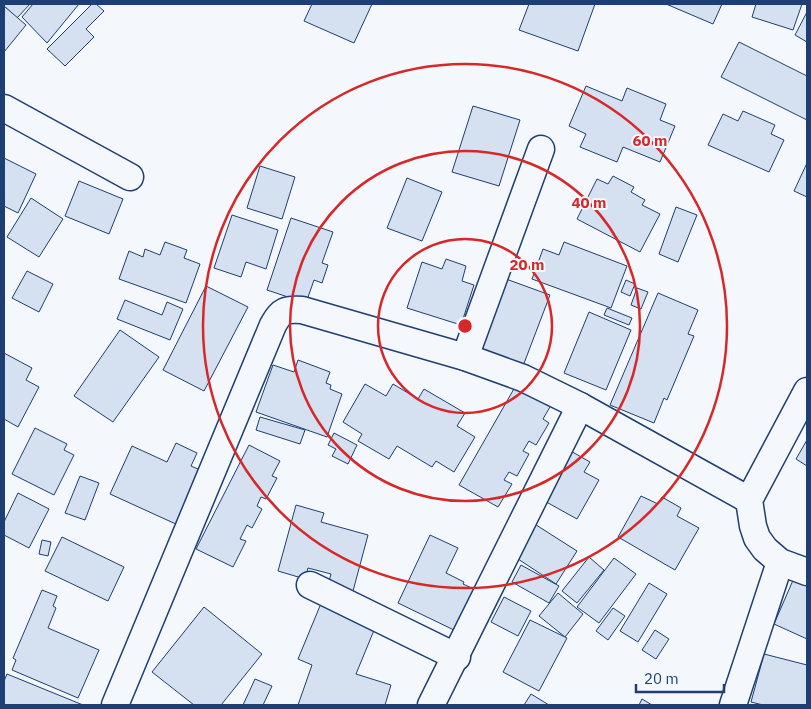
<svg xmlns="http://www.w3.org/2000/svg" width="811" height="709" font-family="'IBM Plex Sans',sans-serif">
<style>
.building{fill:#d5e0f0;stroke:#1d3f73}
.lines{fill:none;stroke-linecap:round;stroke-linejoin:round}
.minor-casing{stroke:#1d3f73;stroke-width:29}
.minor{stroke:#f4f7fb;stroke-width:26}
.ring{fill:none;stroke:#d62828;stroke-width:2.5}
.centre{fill:#d62828;stroke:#f4f7fb;stroke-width:2.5}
.ring-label{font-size:15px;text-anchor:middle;font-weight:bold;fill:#d62828;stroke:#f4f7fb;stroke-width:4;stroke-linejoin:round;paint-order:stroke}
</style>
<rect width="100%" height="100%" fill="#f4f7fb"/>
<g class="building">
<path d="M4,4H30L17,18L4,6Z"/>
<path d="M33,4H79L47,43L22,17Z"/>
<path d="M92,4H96L104,11L86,29L94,37L65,66L47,49Z"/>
<path d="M312,4H372L354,43L304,21Z"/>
<path d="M529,4H595L578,51L519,30Z"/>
<path d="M666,4H722L713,24Z"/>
<path d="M756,4H802L793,30L752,17Z"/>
<path d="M4,6L26,25L4,52Z"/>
<path d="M807,12V42L795,35Z"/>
<path d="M739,42L807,76V120L721,77Z"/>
<path d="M586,86L622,101L627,88L666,104L660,120L675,126L660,162L623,147L617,162L580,147L586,134L569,126Z"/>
<path d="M473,106L520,120L499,186L452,172Z"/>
<path d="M743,111L775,125L771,134L784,140L769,172L708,145L723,114L738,121Z"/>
<path d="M4,158L36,174L18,213L4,206Z"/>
<path d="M807,163V197L794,191Z"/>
<path d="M260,166L295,177L282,219L247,208Z"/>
<path d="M613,176L634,187L631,192L645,200L642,205L660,214L640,252L577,219L597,179L608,184Z"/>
<path d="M407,178L442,192L422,241L387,228Z"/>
<path d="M79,181L123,199L109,234L65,216Z"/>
<path d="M31,198L63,219L39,257L7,237Z"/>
<path d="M676,207L697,215L678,262L659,254Z"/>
<path d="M232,215L278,230L266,269L246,262L241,277L214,268Z"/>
<path d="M291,218L333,232L322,263L328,265L322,283L314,280L306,303L267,290Z"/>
<path d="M165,242L187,250L184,258L200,264L186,303L119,279L129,251L143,257L145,249L160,255Z"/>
<path d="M564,242L627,266L611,308L532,279L543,249L559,255Z"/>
<path d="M446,259L466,266L462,281L474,285L461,325L407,308L422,262L442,269Z"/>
<path d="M27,271L53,284L39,312L12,298Z"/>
<path d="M506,279L550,295L523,366L479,351Z"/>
<path d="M626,280L635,284L630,296L621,292Z"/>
<path d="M206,286L248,307L204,391L163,370Z"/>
<path d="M637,288L648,292L641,309L631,305Z"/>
<path d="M658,293L698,310L688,334L694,336L667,400L664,398L654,423L610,405Z"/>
<path d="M125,300L162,315L167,302L183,309L170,340L117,319Z"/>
<path d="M607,308L632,318L629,325L604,315Z"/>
<path d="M589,312L631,330L606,390L564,373Z"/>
<path d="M120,330L159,357L113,422L74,396Z"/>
<path d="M4,353L32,368L26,380L39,387L18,427L4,419Z"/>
<path d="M298,360L330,372L326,383L331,385L330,389L342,394L327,437L256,412L273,365L294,372Z"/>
<path d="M519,380L554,400L543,419L549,423L536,445L529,441L523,451L529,454L517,476L509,472L504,480L512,484L498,507L459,485Z"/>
<path d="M365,384L386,396L393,384L418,399L424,389L465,413L457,426L475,437L454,472L436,461L432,467L397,446L389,459L358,441L362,434L343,422Z"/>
<path d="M260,417L305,430L300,444L256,430Z"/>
<path d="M35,428L67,444L64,450L74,455L54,495L12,474Z"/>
<path d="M334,433L357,445L348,464L332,456L336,449L328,445Z"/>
<path d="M807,440V466L796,459Z"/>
<path d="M176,443L197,453L191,466L202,471L178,525L110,494L132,446L167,462Z"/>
<path d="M249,445L280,461L272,476L277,478L266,499L261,497L257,506L262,509L252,528L247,525L240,539L246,541L233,567L196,549Z"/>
<path d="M569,450L590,462L584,472L599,480L577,519L541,499Z"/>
<path d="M80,476L99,483L85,520L65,513Z"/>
<path d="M18,493L49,509L29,548L4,535V522Z"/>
<path d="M641,496L658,504L662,497L681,508L677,516L699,528L675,570L618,537Z"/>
<path d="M296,505L324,513L321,522L368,535L353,591L328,585L331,574L308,568L305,579L278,571Z"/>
<path d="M533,523L577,551L556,584L512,555Z"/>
<path d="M430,535L458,548L446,573L464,582L463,584L476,590L456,631L398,603Z"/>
<path d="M62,537L124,567L108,601L45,571Z"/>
<path d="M42,540L51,542L48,556L39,554Z"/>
<path d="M589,557L604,570L577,603L562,591Z"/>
<path d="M614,558L636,574L599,623L577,607Z"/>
<path d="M521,565L559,586L549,603L512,582Z"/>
<path d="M794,578L807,584V639L774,624Z"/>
<path d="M649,583L667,594L638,642L620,631Z"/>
<path d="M42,590L57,596L53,606L56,608L48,628L99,650L78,698L12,670L16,660L13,658Z"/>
<path d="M558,593L583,614L565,637L539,616Z"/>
<path d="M504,597L531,611L518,636L491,622Z"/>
<path d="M322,601L377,623L356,674L391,685L385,705H298L312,665L298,659Z"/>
<path d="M204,607L262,654L221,705H194L152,672Z"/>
<path d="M613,608L625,616L608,640L596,631Z"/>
<path d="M530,620L567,638L539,691L503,672Z"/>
<path d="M655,630L669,639L656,659L642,650Z"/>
<path d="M764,654L807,665V705H763L751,702Z"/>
<path d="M7,674L83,705H4V681Z"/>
<path d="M255,679L272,686L263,705H243Z"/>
<path d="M531,694L549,705H524Z"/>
<path d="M642,699L652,705H639Z"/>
</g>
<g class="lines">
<defs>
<g id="minor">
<path d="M4,108L130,177"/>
<path d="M465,357L541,149"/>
<path d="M807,391L749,500L753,526L757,538L765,549L780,562L807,572"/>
<path d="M310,585L457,657"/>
<path d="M115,705L273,325C281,310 286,309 302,310L465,357L523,378L580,406L749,500"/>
<path d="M431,705L580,406"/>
<path d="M733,705L780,562"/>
</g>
</defs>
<use href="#minor" class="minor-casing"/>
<use href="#minor" class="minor"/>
</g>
<g class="ring">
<circle cx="465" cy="326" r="87"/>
<circle cx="465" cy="326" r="175"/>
<circle cx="465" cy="326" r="262"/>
</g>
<circle cx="465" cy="326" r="8" class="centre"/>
<g class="ring-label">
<text x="650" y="146">60 m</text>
<text x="589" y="208">40 m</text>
<text x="527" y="270">20 m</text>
</g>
<rect width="811" height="709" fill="none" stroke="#1d3f73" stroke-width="10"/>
<path d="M636 684v8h88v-8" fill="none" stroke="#1d3f73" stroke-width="2.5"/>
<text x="644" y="684" font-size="15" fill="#1d3f73" stroke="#f4f7fb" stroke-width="4" paint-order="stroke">20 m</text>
</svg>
